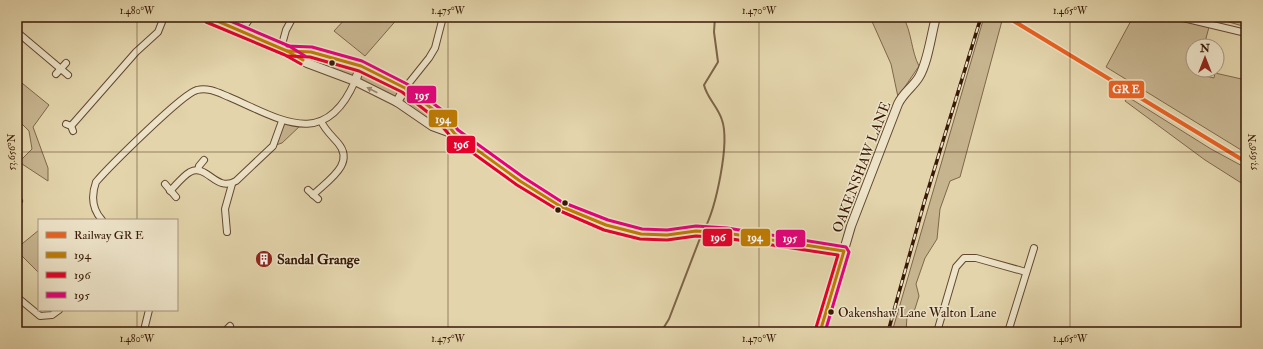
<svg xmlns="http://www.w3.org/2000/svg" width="1263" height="349" font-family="'IM FELL Double Pica',serif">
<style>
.green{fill:#c6b48f;stroke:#7f664a}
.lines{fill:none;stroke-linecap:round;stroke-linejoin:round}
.stream{stroke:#7c6347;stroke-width:2}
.minor-casing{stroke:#63482f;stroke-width:8}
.tertiary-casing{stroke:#63482f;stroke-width:10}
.minor{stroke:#ede3c8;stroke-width:6}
.tertiary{stroke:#ede3c8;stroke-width:8}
.rail-casing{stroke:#381906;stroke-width:3.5}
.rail{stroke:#ede3c8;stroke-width:2;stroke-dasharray:6;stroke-linecap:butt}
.bus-1-casing{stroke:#ede3c8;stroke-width:6}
.bus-2-casing{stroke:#ede3c8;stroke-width:6}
.bus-3-casing{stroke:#ede3c8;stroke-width:6}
.bus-1{stroke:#be7c02;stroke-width:3}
.bus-2{stroke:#e4002b;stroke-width:3}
.bus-3{stroke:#e5007d;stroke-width:3}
.rail-1-casing{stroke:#ede3c8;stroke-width:7}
.rail-1{stroke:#e96121;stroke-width:4}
.oneway{fill:#9c8871}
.ticks{fill:none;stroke:#381906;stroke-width:1;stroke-opacity:0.45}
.bus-dot{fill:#381906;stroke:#ede3c8;stroke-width:1.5}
.labels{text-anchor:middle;stroke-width:3;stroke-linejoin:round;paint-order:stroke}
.bus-label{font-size:13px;fill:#381906;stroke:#ede3c8;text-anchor:start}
.street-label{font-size:14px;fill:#381906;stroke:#ede3c8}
.poi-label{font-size:14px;font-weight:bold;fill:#381906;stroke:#ede3c8;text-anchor:start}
.line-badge{stroke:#ede3c8;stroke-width:1.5}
.badge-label{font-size:11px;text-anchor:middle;font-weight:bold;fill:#fff}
.neatline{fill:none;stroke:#381906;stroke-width:1.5}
.ticks-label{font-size:10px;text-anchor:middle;fill:#381906}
</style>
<rect width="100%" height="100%" fill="#e3d4ab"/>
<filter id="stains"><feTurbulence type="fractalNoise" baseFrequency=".005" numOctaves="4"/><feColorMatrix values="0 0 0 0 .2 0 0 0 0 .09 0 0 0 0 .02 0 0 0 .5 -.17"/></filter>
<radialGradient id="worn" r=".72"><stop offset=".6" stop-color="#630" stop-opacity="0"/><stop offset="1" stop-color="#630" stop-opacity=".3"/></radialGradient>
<g class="green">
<path d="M347,17H399L365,56L334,31Z"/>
<path d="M870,17H903C912,32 911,51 919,66L898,97L891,64Z"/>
<path d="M984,17H1003L960,177L950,181L940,209L937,239L925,258L916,284L919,296L914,312L907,316L906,332H892Z"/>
<path d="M1133,17H1170L1209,27L1204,46H1193V70H1198V74L1214,78L1215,73L1246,80V153L1106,67Z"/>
<path d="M1212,17H1246V27Z"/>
<path d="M287,51L361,66L405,88L455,134L432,126L397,102Z"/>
<path d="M17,79L49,105L33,127L48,168V181L19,162L32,149L29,131L17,119Z"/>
<path d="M1128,97L1211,149L1246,168V186L1205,160L1125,101Z"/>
<path d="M282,121L301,125L282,143L273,146Z"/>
<path d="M39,230V273L17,251V248Z"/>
</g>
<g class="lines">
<g class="stream">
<path d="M704,230C716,208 730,143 722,120C718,107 707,98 704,85L718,62L714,32L715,17"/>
<path d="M661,332L669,319L702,233"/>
</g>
<defs>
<g id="minor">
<path d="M1179,17L1246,33"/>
<path d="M241,31L251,17"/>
<path d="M17,32L68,75"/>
<path d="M281,48L286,30L293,17"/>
<path d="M56,74L66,63"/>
<path d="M405,88L429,58L435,48L443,17"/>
<path d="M66,124L71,126L73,131"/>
<path d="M71,126L136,52L158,32L164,17"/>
<path d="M198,170L199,166L204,160"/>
<path d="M165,184L176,197"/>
<path d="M308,190L318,199"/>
<path d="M170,191C176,185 183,176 190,172C207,163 216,193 236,181L273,146L282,121"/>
<path d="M313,195C327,181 356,164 338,143C332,136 325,130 321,121"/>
<path d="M17,203L19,201"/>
<path d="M102,220C92,209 91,196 96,182C109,167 183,93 197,90C208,87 219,93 229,97C280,119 325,151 355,81"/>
<path d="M227,232L225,209L232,184"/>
<path d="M17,297L40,316L52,315L59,310"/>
<path d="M147,332L145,326L149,310"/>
<path d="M224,332L230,326"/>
<path d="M937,332L956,267L964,258H976L1026,272"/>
<path d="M1008,332L1034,248"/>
</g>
<g id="tertiary">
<path d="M208,17L287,51L307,63L355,81L397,102L432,126L454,134"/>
<path d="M287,51L311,52L361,66L405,88L439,114L455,134L520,181L560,206L606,225L641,234L667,235L696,231L726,233L844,251"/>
<path d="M355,81L361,66"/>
<path d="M397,102L405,88"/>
<path d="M820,332L851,226L898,104C903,93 913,87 919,77C928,62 931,35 936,17"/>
</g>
</defs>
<use href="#minor" class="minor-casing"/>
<use href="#tertiary" class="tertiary-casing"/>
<use href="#minor" class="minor"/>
<use href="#tertiary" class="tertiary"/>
<defs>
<path id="rail" d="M888,332L924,203L981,17"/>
</defs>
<use href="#rail" class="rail-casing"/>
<use href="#rail" class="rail"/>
<defs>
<g id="bus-1">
<path d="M208,17L287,51L303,60"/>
<path d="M287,51L311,52L361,66L405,88L439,114L455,134L520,181L560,206L606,225L641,234L667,235L696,231L726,233L844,251L820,332"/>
</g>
<g id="bus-2">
<path d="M206,22L285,55L301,64"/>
<path d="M287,56L310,57L359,71L402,92L435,118L452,138L517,185L558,210L604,230L640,239L667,240L696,236L725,238L838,255L815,331"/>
</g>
<g id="bus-3">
<path d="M221,17L289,46L305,56"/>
<path d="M287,46L312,47L362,61L407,84L442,110L458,130L523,177L562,202L608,220L642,229L667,230L696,226L727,228L846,247L849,252L825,332"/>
</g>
</defs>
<use href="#bus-1" class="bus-1-casing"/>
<use href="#bus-2" class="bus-2-casing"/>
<use href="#bus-3" class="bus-3-casing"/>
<use href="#bus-1" class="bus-1"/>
<use href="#bus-2" class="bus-2"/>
<use href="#bus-3" class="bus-3"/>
<defs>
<path id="rail-1" d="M1007,17L1246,162"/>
</defs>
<use href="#rail-1" class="rail-1-casing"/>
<use href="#rail-1" class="rail-1"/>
</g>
<defs><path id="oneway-solid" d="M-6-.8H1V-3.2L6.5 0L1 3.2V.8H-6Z"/></defs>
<use class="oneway" href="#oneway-solid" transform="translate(372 90) rotate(-153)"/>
<path class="ticks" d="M137,17V220M448,17V332M759,17V332M1070,17V332M17,152H1246M137,310V332"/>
<defs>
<symbol id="building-disc" viewBox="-11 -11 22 22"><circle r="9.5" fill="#8f2418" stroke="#ede3c8"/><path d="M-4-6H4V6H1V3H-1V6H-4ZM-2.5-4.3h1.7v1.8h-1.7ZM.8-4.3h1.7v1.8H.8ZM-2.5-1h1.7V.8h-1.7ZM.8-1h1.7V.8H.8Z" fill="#fff"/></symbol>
</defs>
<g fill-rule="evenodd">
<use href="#building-disc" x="254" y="249" width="20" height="20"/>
</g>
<g class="bus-dot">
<circle cx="332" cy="63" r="3.5"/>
<circle cx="565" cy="203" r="3.5"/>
<circle cx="558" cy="210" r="3.5"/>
<circle cx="831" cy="312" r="3.5"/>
</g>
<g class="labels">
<g class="bus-label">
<text x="838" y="317">Oakenshaw Lane Walton Lane</text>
</g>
<g class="street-label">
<text transform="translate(861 167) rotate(-69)" y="5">OAKENSHAW LANE</text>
</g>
<g class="poi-label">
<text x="277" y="264">Sandal Grange</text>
</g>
</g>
<g class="line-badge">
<rect x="1108" y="80" width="37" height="19" rx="4" fill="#e96121"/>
<rect x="406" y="85" width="31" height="19" rx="4" fill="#e5007d"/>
<rect x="428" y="109" width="30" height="19" rx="4" fill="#be7c02"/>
<rect x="446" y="135" width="30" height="19" rx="4" fill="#e4002b"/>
<rect x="702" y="228" width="31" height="19" rx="4" fill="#e4002b"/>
<rect x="740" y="228" width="31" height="19" rx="4" fill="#be7c02"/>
<rect x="775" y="229" width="31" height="19" rx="4" fill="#e5007d"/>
</g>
<g class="badge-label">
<text x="1126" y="93">GR E</text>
<text x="422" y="99">195</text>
<text x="443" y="123">194</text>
<text x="461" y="148">196</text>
<text x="718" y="241">196</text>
<text x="755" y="241">194</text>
<text x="790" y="242">195</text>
</g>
<rect width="1263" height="349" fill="none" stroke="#e3d4ab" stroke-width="44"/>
<rect x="38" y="219" width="140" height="92" fill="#ede3c8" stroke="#a5927a"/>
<rect x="46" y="232" width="20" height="6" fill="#e96121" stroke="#a5927a"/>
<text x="74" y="239" font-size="12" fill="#381906">Railway GR E</text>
<rect x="46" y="252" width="20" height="6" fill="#be7c02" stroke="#a5927a"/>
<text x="74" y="259" font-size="12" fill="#381906">194</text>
<rect x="46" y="272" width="20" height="6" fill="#e4002b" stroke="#a5927a"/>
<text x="74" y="279" font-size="12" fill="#381906">196</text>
<rect x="46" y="292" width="20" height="6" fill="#e5007d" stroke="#a5927a"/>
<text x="74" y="299" font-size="12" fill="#381906">195</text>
<g transform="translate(1205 58)"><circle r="19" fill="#ede3c8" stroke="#a5927a"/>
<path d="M0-3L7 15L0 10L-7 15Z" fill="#8f2418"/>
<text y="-6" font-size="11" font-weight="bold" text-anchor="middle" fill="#381906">N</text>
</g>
<rect x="22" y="22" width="1219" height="305" class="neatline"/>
<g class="ticks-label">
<text x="137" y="14">1.480°W</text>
<text x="448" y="14">1.475°W</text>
<text x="759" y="14">1.470°W</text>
<text x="1070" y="14">1.465°W</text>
<text transform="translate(11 152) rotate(-90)" y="4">53.656°N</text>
<text transform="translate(1252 152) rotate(-90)" y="4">53.656°N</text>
<text x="137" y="342">1.480°W</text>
<text x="448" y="342">1.475°W</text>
<text x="759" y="342">1.470°W</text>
<text x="1070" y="342">1.465°W</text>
</g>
<rect width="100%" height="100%" filter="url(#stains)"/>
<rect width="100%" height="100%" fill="url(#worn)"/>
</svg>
